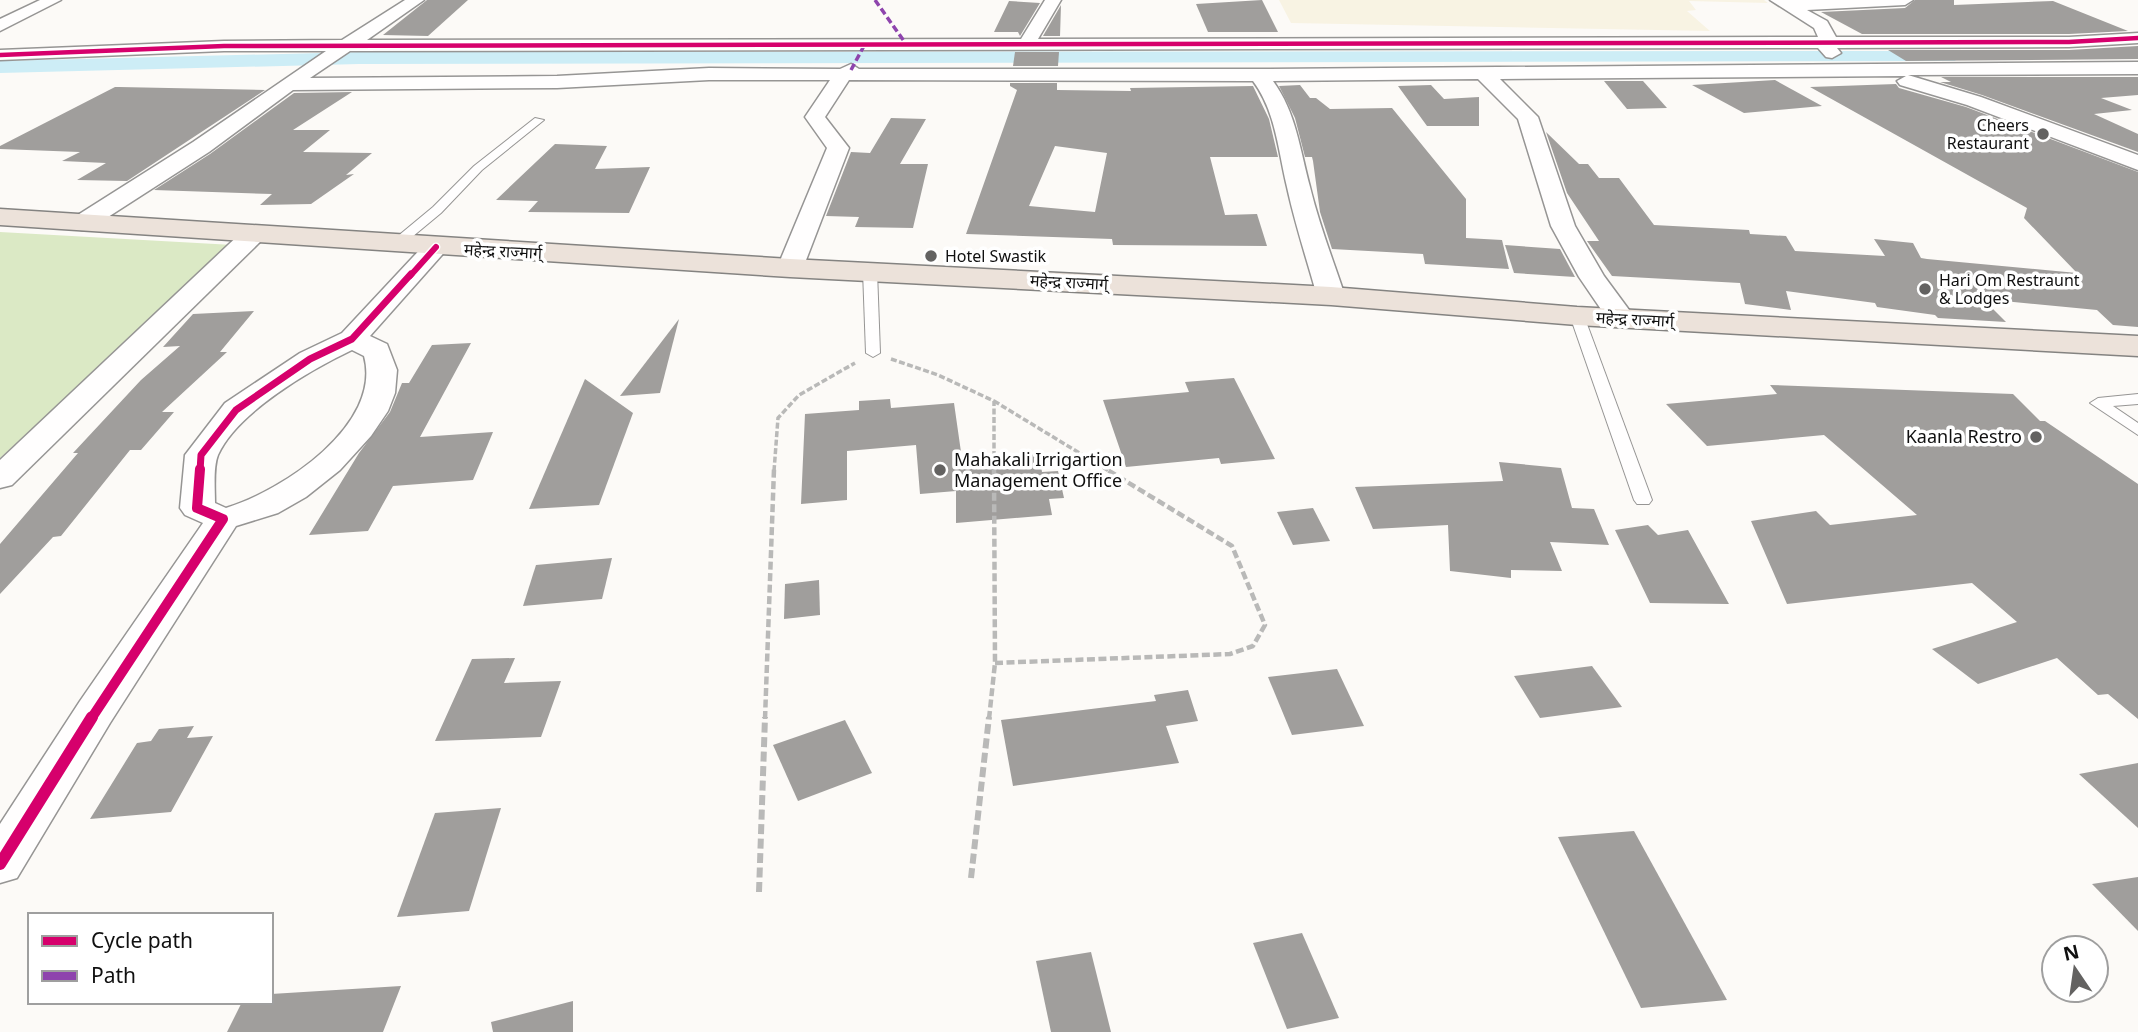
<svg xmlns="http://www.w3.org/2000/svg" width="2138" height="1032" font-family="Georgia,'Noto Sans Devanagari',serif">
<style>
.farmland{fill:#f8f3e3}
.forest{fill:#dbe9c5}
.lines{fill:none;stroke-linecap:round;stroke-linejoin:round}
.canal{fill:#cdedf6;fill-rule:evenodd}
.building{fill:#a09e9c;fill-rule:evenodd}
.service-casing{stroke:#969594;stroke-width:2}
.minor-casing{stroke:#969594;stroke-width:3}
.trunk-casing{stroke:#848381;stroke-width:3}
.path-far2{stroke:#b9b9b8;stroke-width:3.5;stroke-dasharray:6 2.5;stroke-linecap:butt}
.path-far1{stroke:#b9b9b8;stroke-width:4.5;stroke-dasharray:8 3.5;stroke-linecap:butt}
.path{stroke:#b9b9b8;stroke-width:6;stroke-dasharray:10 4.5;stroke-linecap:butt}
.service{fill:#fffefe;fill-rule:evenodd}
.minor{fill:#fffefe;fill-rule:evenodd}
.trunk{fill:#ece2da;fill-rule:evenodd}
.quiet{stroke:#8e44ad;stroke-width:3.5;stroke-dasharray:7 3.5;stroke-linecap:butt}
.cycleway-far4-casing{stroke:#fff;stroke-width:7}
.cycleway-far3-casing{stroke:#fff;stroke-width:9}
.cycleway-far2-casing{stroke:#fff;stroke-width:10}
.cycleway-far1-casing{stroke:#fff;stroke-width:14}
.cycleway-casing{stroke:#fff;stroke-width:17}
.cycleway-far4{stroke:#d6006c;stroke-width:4.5}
.cycleway-far3{stroke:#d6006c;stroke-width:6}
.cycleway-far2{stroke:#d6006c;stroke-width:7}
.cycleway-far1{stroke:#d6006c;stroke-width:10}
.cycleway{stroke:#d6006c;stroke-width:12}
.poi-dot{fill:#636261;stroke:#fff;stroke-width:2.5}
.labels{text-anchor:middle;stroke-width:7;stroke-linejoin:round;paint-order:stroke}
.far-poi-label{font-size:16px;fill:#101010;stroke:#fff;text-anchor:start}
.far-street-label{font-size:16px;fill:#101010;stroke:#fff}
.poi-label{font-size:18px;fill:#101010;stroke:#fff;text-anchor:end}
</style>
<rect width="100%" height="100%" fill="#fcfaf7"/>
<path class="farmland" d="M1279,0H1764L1768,3L1689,1L1696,10L1687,11L1710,31L1291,23Z"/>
<path class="forest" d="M0,232L233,245L0,458Z"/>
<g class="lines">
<path class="canal" d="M1948,51L1955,53L1958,57L1955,61L359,64L0,73V61L359,52Z"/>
</g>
<g class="building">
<path d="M427,0H468L428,36L383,35Z"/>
<path d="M1262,0L1278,32H1208L1196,4Z"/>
<path d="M1915,0H1954V5L2053,1L2128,31L2069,34H1862L1821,12L1905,8Z"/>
<path d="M1009,1L1040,3L1020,36L1018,32H994Z"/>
<path d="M1061,5L1060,36H1043Z"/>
<path d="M2138,46V59L1906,61L1888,50H2069Z"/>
<path d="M1015,52H1059L1058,66H1013Z"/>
<path d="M1941,77H2138V95L2101,98L2132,110L2094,114L2138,134V152L1982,95L1940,82H1951Z"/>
<path d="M1775,80L1822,106L1744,113L1692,85Z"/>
<path d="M1604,81H1643L1667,108L1627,109Z"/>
<path d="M1010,83H1057V90L1131,91L1130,88L1253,86L1269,119L1278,157H1210L1225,215L1257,214L1267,246L1113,245L1112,239L966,234L1017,90L1010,86ZM1055,146L1107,153L1095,212L1029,206Z"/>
<path d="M1896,84L1899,88L1966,107L2138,172V327L2113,325L2097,310L1983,299L2006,322L1938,318L1935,315L1877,307L1875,303L1786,291L1791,310L1745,304L1740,283L1612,276L1587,241H1599L1567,193L1546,132L1579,164H1588L1599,178H1619L1654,225L1749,230L1750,234L1786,236L1795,251L1885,256L1874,239L1913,243L1921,258L1927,259L2077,273L2024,218L2027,208L1810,87Z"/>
<path d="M1300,85L1310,98H1316L1330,109L1392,108L1466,199V238L1502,240L1509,269L1425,264L1423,254L1332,249L1320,212L1313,161L1312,157H1305L1295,118L1279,86Z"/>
<path d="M1431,85L1444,99L1479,97V126H1427L1398,86Z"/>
<path d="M115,87H119L265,90L127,181L77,180L106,163L62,161L80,152L0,149V146Z"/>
<path d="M352,92L293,130H330L303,152L372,153L346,175L354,174L311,204L260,205L272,194L154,190L210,154L294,93Z"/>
<path d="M891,118L926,119L900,164H928L913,228L855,227L859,217L826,216L851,152L870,153Z"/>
<path d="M555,144L607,146L595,169L650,167L629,213L528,212L538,201L496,200Z"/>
<path d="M1505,245L1560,249L1575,277L1514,273Z"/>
<path d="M254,311L220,352H227L162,412H174L141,450H130L61,536L53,537L0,594V544L78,453H73L141,380L180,346L163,347L193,314Z"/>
<path d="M679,319L660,393L620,396Z"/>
<path d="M471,343L420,437L493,432L473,480L393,486L368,531L309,535L359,453L390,412L402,383H409L432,345Z"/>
<path d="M1234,378L1275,459L1221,464L1219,458L1126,467L1103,400L1189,392L1185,382Z"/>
<path d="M585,379L633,413L599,505L529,509Z"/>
<path d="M1770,385L2013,394L2040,421H2045L2138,484V719L2108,694L2098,695L2057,658L1978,684L1932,649L2017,622L1972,583L1787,604L1751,521L1816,511L1830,525L1917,515L1824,435L1707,446L1666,404L1777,394Z"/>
<path d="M890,399L891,408L954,403L962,459L1039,454L1042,472L1058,471L1064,498L1049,499L1052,515L956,523V491L920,494L916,445L847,451V500L801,504L805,414L859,410V401Z"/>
<path d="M1499,462L1561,468L1572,508L1594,509L1609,545L1550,542L1562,571L1511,570V578L1450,571L1448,525L1373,529L1355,487L1503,481Z"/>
<path d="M1313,508L1330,541L1293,545L1277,512Z"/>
<path d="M1648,525L1658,535L1688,530L1729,604L1650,603L1615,530Z"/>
<path d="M612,558L602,599L523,606L536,565Z"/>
<path d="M819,580L820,615L784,619L785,584Z"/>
<path d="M515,658L504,683L561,681L541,737L435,741L472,659Z"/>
<path d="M1592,666L1622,707L1540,718L1514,676Z"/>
<path d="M1337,669L1364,726L1292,735L1268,677Z"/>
<path d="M1188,690L1198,721L1166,726L1179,763L1013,786L1001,720L1156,701L1154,695Z"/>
<path d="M845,720L872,773L798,801L773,745Z"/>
<path d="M194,726L187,738L213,736L171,812L90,819L137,743L151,741L159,729Z"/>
<path d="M2138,763V828L2079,774Z"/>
<path d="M501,808L469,911L397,917L435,813Z"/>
<path d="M1634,831L1727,1000L1641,1008L1558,837Z"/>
<path d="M2138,877V931L2092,884Z"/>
<path d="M1302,933L1339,1018L1287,1029L1253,943Z"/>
<path d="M1091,952L1111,1032H1051L1036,961Z"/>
<path d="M401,986L383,1032H227L242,1002H271V994Z"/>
<path d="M573,1001V1032H493L491,1022Z"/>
</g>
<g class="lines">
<defs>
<g id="service">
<path d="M535,118L544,120L482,170L441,213L400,247H392V241L433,207L474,166Z"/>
<path d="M870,267L877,271L880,353L873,357L866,353L863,271Z"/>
<path d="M1577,312L1584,316L1652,500L1649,504H1637L1634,500L1570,316Z"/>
<path d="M2138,394V404L2113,406L2138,423V435L2090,403L2098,398Z"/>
</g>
<g id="minor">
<path d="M40,0H61L0,31V19Z"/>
<path d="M405,0H424L367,40L1021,39L1045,0H1061L1038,39L1818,37L1814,28L1770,0H1913L1905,5L1807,10L1827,21L1836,37H2069L2138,33V43L2069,47L1837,48L1841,53L1832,58L1826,57L1818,48L350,51L310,78L557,76L709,68L840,69L851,64L859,69H1259L2138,62V74L1908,75L1981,97L2138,155V170L1967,105L1900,85L1897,81L1906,76L1500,79L1538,117L1575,226L1604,276L1635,318L1631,324L1621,326L1611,324L1579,277L1551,226L1518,119L1478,79L1273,81C1296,112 1300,150 1310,187C1319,224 1333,260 1345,296L1341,302L1331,304L1321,302L1317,296C1307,260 1295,224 1287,187C1278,150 1276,112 1253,81L849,80L825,117L849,148L803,268L799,274L790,276L781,274L777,268L827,148L805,117L830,80H709L557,88L293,90L209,152L91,228L82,230L73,228L70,223L73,218L193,142L326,51H224L0,60V50L224,41L342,40Z"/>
<path d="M253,228L262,230L265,235L262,240L12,485L0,488V460L244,230Z"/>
<path d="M436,239L445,242L449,247L370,336L387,344L397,370L395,393L388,411L371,436L340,470L306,497L278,513L236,526L110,723L17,878L0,883V824L80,701L203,523L185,515L180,508L185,455L225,403L300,353L342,333L427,242ZM352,350L364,356C383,425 282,491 226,508L215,503C215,489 213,467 218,455C237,412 312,369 352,350Z"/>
</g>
<path id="trunk" d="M0,209L790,259L1331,287L1577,307L2138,336V356L1577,325L1331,305L790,277L0,225Z"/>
</defs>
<use href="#service" class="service-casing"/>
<use href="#minor" class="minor-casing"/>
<use href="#trunk" class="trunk-casing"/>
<g class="path-far2">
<path d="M891,359L938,375L994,401V471"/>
<path d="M994,401L1109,471"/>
<path d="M774,471L778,418L799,395L855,363"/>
</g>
<g class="path-far1">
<path d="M995,663L1230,654L1253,646L1265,625L1232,546L1106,469"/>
<path d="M765,719L774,469"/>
<path d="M989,719L995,663L994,469"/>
</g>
<g class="path">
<path d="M971,878L989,717"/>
<path d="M759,892L765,717"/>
</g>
<use href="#service" class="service"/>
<use href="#minor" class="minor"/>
<use href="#trunk" class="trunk"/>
<g class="quiet">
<path d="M875,0L906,44"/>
<path d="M851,70L865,44"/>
</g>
<defs>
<path id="cycleway-far4" d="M0,55L224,46L2069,42L2138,38"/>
<path id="cycleway-far3" d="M410,276L436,247"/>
<path id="cycleway-far2" d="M200,471L201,455L236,410L310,359L352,339L411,274"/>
<path id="cycleway-far1" d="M91,719L223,519L197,508L200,469"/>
<path id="cycleway" d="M0,864L92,717"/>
</defs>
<use href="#cycleway-far4" class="cycleway-far4-casing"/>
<use href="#cycleway-far3" class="cycleway-far3-casing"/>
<use href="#cycleway-far2" class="cycleway-far2-casing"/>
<use href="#cycleway-far1" class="cycleway-far1-casing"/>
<use href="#cycleway" class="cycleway-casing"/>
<use href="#cycleway-far4" class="cycleway-far4"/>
<use href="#cycleway-far3" class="cycleway-far3"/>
<use href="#cycleway-far2" class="cycleway-far2"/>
<use href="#cycleway-far1" class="cycleway-far1"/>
<use href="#cycleway" class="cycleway"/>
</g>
<g class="poi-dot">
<circle cx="2043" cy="134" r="7"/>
<circle cx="931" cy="256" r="7"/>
<circle cx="1925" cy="289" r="7"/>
<circle cx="2036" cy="437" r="7"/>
<circle cx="940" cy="470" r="7"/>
</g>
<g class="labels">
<g class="far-poi-label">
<text x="2029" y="131" text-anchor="end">Cheers<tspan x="2029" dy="18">Restaurant</tspan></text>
<text x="945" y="262">Hotel Swastik</text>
<text x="1939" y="286">Hari Om Restraunt<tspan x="1939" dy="18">&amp; Lodges</tspan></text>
</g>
<g class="far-street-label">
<text transform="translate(503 251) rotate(3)" y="6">महेन्द्र राज्मार्ग्</text>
<text transform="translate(1069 282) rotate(3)" y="6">महेन्द्र राज्मार्ग्</text>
<text transform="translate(1635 319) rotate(3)" y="6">महेन्द्र राज्मार्ग्</text>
</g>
<g class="poi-label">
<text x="2022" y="443">Kaanla Restro</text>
<text x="954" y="466" text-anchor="start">Mahakali Irrigartion<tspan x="954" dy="21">Management Office</tspan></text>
</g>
</g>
<rect x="28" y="913" width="245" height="91" fill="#ffffff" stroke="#9f9f9f" stroke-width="2"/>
<rect x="42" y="936" width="35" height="10" fill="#d6006c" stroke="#9f9f9f" stroke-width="2"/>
<text x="91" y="948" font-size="21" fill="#101010">Cycle path</text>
<rect x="42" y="971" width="35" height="10" fill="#8e44ad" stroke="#9f9f9f" stroke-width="2"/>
<text x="91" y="983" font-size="21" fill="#101010">Path</text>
<g transform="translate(2075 969) rotate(347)"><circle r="33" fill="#ffffff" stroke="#9f9f9f" stroke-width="2"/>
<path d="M0-5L12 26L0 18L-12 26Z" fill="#636261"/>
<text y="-10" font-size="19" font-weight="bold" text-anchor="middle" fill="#101010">N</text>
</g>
</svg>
